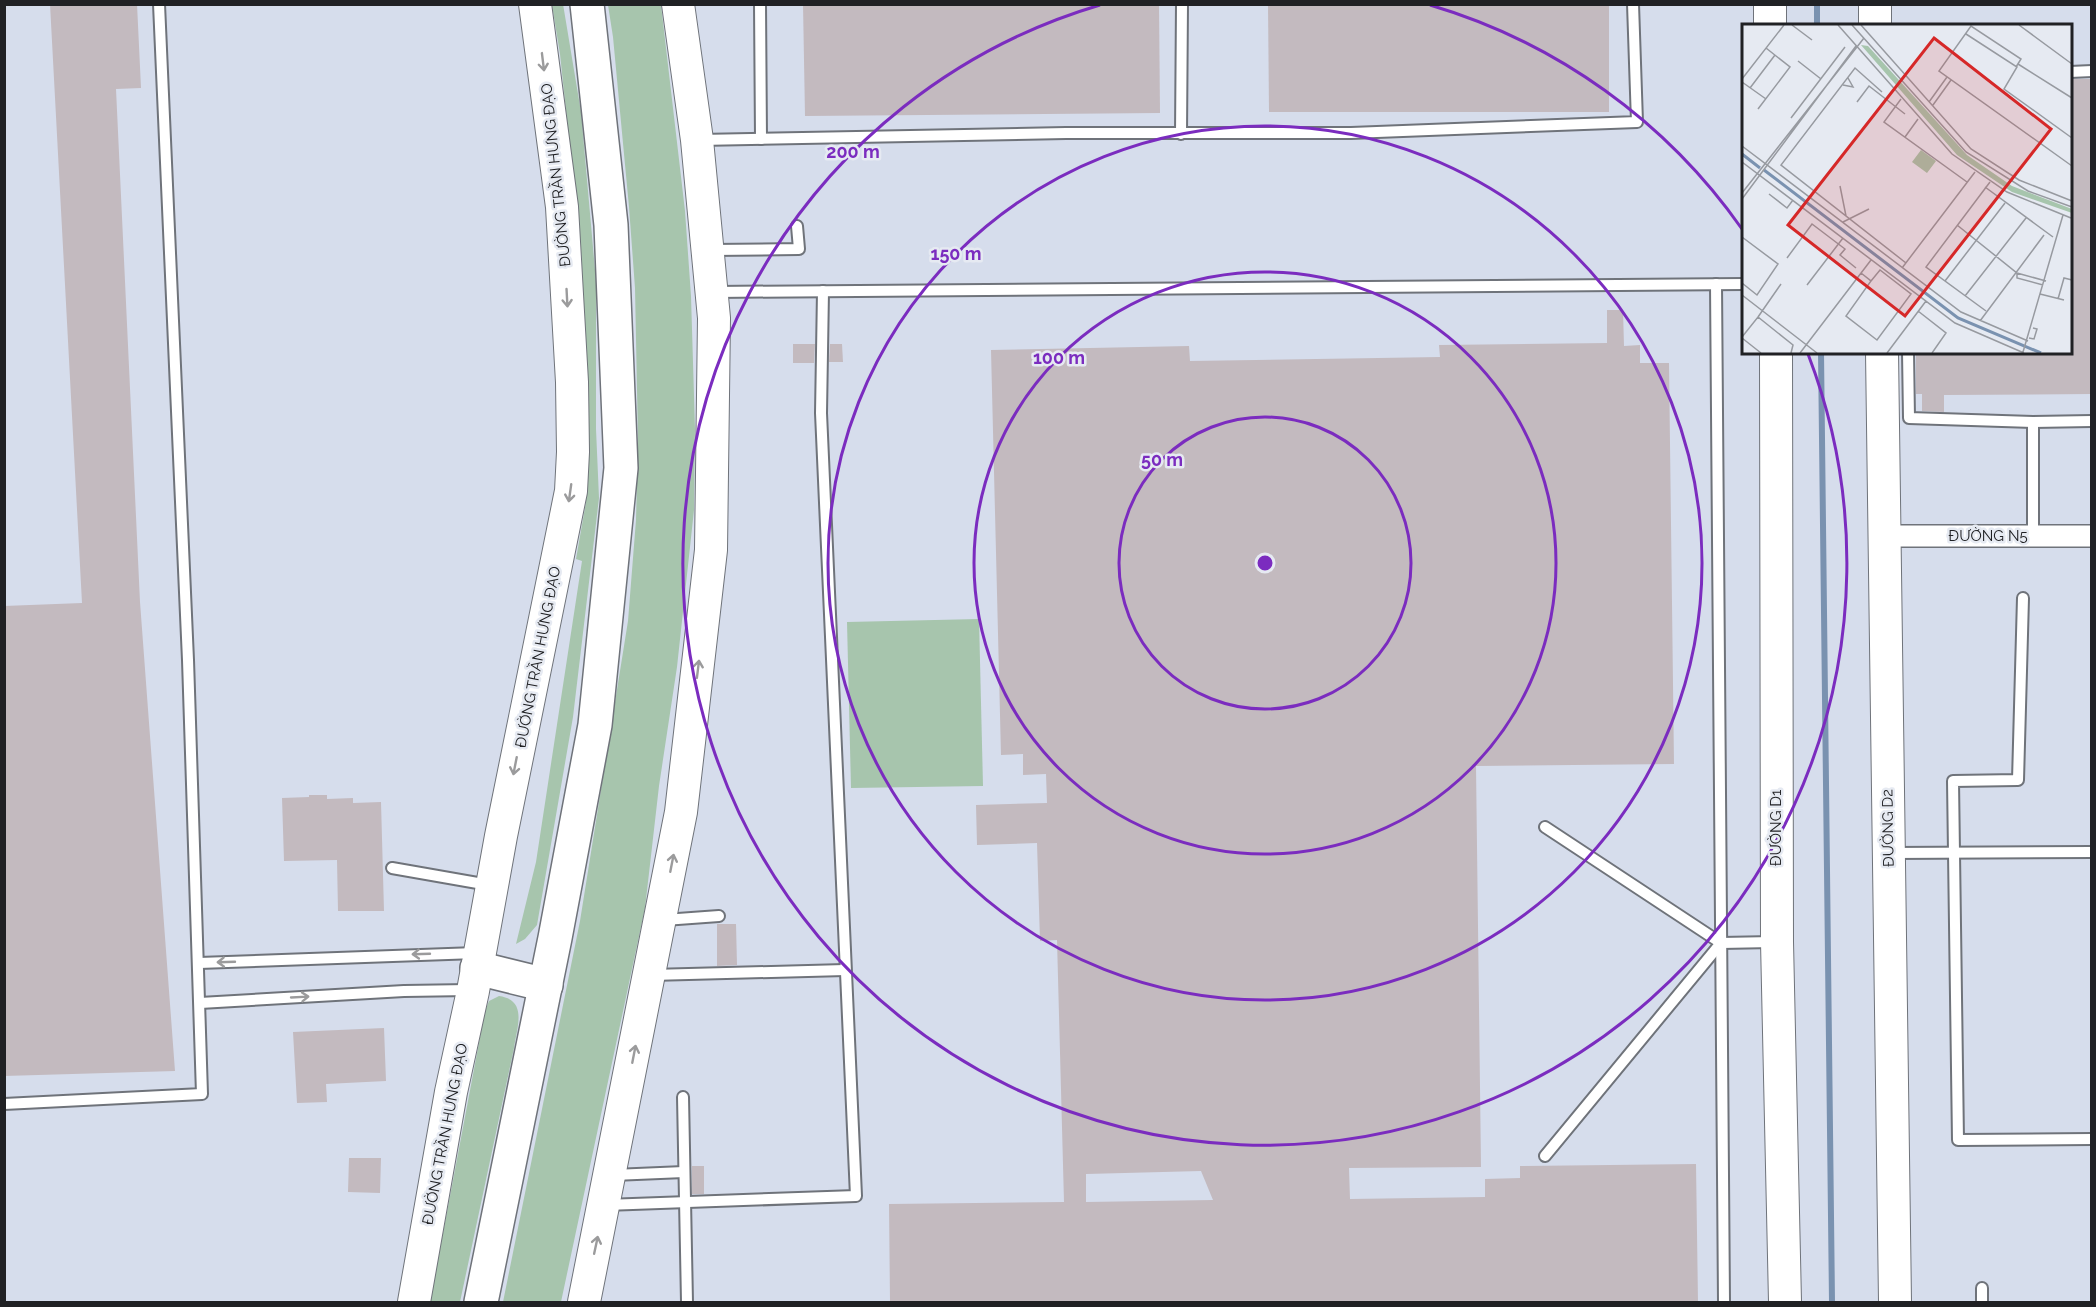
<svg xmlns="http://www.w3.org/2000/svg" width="2096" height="1307" font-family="Raleway,sans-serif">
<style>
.built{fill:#d6ddec;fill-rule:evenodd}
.green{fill:#a7c5ad}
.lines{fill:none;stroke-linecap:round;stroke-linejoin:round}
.stream{stroke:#7a92b0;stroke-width:6}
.building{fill:#c3babf;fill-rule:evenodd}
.lane-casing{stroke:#6f737a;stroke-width:14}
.street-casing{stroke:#6f737a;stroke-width:24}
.secondary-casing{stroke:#6f737a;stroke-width:34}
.highway-casing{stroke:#6f737a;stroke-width:36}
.lane{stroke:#fff;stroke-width:10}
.street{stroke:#fff;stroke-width:21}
.secondary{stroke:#fff;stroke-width:32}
.highway{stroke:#fff;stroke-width:33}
.oneway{stroke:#9b9b9c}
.ring{fill:none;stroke:#7b2cbf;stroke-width:3}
.labels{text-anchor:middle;stroke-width:5;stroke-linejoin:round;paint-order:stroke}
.street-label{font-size:15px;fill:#202124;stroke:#e6eaf2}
.inset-river{fill:none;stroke:#7a92b0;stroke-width:3}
.inset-road{fill:none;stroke:#979aa0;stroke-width:1.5}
.view{fill:#d62828;fill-opacity:0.15;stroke:#d62828;stroke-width:3}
.inset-edge{fill:none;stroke:#202124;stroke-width:3}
.centre{fill:#7b2cbf;stroke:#e6eaf2;stroke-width:3}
.ring-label{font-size:18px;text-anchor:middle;font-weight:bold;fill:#7b2cbf;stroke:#e6eaf2;stroke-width:5;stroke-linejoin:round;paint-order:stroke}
</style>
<rect width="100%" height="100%" fill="#e6eaf2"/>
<path class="built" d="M5,5H2091V1302H5ZM1744,26H2070V352H1744Z"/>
<g class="green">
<path d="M563,4L581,112L596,281V429L599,498L573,717L537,925L525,939L516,944L536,862L582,561L576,559L586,502L582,262L560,54L552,5Z"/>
<path d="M608,5H661L685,211L691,296L695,429L694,510L677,667L659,786L645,908L561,1302H503L580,921L628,621L636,520L638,441L635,288L629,207L613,37Z"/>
<path d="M979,619L983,786L851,788L847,622Z"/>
<path d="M499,996C528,1000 517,1027 514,1048L460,1302H430L485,1011L489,1001Z"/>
</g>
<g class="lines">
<g class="stream">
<path d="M1817,4V26"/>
<path d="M1821,352L1832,1302"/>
</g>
</g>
<g class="building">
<path d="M50,4H137L141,88L116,89L140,602L175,1071L4,1076V606L82,603Z"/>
<path d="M803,4H1159L1160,113L805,116Z"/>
<path d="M1268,4H1609V112H1269Z"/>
<path d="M2070,79H2091V394L1944,395V412L1922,411V394H1916V352H2070Z"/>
<path d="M1607,310H1623L1624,346L1640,345V363H1669L1674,764L1476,766L1481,1167L1349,1168L1350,1199L1485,1197V1179L1520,1178V1166L1696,1164L1698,1302H890L889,1204L1064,1202L1057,940L1040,941L1037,843L977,845L976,805L1047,803L1046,774L1023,775V754L1001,755L991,350L1189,346L1190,361L1440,357L1439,345L1607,343ZM1201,1171L1213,1200L1086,1202V1174Z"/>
<path d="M793,344H815L814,363H793Z"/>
<path d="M830,344H842L843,362H829Z"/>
<path d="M309,795H327V799L353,798V803L381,802L384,911H338L337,860L284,861L282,798L309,797Z"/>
<path d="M717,924H736L737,965L717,966Z"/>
<path d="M384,1028L386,1081L326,1084L327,1102L297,1103L293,1032Z"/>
<path d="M349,1158H381L380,1193L348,1192Z"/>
<rect x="692" y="1166" width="12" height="28"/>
</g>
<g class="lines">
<defs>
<g id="lane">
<path d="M760,4L761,139"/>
<path d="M2070,72L2092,71"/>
<path d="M1181,134L1182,4"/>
<path d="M699,140L1066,133H1351L1637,122L1633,4"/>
<path d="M711,250L799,249L797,226"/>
<path d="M1716,284L1724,1302"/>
<path d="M715,292L1744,284"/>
<path d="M1908,352L1909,418L2033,422L2092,421"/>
<path d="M2033,422V536"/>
<path d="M2023,598L2018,780L1953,781L1958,1140L2092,1139"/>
<path d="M1545,827L1721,943L1773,942"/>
<path d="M1891,853L2092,852"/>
<path d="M392,868L489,885"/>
<path d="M664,920L719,916"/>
<path d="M199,963L476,953"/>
<path d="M651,975L845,970"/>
<path d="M200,1003L404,991L469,990"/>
<path d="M683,1097L687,1302"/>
<path d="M4,1104L202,1094L188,660L159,4"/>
<path d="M1545,1156L1721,943"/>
<path d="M613,1175L684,1172"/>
<path d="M605,1205L856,1196L821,413L823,291"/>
<path d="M1982,1288V1302"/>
</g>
<path id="street" d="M1885,536H2092"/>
<g id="secondary">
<path d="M1770,4V26"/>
<path d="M1875,4V26"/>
<path d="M1776,352L1777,942L1785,1302"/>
<path d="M1882,352L1895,1302"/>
<path d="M414,1302L451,1092L473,991L501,836L571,491L573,452L572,382L562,207L535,4"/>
<path d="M584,1302L681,812L711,550L714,318L697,140L678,4"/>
</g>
<g id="highway">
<path d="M477,968L546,985"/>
<path d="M481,1302L555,938L595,725L621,468L611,225L587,4"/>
</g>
</defs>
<use href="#lane" class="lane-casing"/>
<use href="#street" class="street-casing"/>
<use href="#secondary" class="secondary-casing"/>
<use href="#highway" class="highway-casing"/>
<use href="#lane" class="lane"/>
<use href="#street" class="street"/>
<use href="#secondary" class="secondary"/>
<use href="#highway" class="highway"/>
</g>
<defs><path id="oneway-shaft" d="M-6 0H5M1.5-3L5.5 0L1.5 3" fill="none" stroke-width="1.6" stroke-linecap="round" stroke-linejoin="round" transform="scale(1.5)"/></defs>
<g class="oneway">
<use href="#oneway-shaft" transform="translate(543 62) rotate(83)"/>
<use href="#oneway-shaft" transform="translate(567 298) rotate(87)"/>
<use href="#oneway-shaft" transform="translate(570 493) rotate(98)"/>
<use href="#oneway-shaft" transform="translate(698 669) rotate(-83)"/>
<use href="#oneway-shaft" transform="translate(515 766) rotate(101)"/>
<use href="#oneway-shaft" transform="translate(672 863) rotate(-79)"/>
<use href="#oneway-shaft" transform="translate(421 954) rotate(178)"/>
<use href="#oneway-shaft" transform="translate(226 962) rotate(178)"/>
<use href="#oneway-shaft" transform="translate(300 997) rotate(-3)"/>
<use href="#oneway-shaft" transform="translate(634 1054) rotate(-79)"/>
<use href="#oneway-shaft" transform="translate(596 1245) rotate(-78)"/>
</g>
<g class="ring">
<circle cx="1265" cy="563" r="146"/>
<circle cx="1265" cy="563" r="291"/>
<circle cx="1265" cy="563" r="437"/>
<path d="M1430 5A582 582 0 0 1 1742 229M1808 354A582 582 0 1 1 1100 5"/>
</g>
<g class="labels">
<g class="street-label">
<text transform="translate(556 175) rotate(-96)" y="5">ĐƯỜNG TRẦN HƯNG ĐẠO</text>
<text x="1988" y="541">ĐƯỜNG N5</text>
<text transform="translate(538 657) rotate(-79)" y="5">ĐƯỜNG TRẦN HƯNG ĐẠO</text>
<text transform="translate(1776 828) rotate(-90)" y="5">ĐƯỜNG D1</text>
<text transform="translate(1888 828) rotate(-91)" y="5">ĐƯỜNG D2</text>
<text transform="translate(445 1134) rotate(-79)" y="5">ĐƯỜNG TRẦN HƯNG ĐẠO</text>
</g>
</g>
<g transform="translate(1742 24)">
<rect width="330" height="330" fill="#e6eaf2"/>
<path d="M119,21L126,22L225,131L270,162L330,185V189L270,168L215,131ZM179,126L194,137L185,149L170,138Z" fill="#a7c5ad"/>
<path class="inset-river" d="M0,130L18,144M22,146L216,294L299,329"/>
<path class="inset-road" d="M50,1L70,16M96,1L210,130L265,168L329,194M110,1L224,128L286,167L330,183M119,1L229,125L277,156L330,177M277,1L330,40M224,10L275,43L262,65L330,114M56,37L79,55M276,40L330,74M274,43L279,35L229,2L197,47L330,142M0,55L42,1M0,58L24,75M101,61L111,63L106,54M8,64L33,31M140,68L113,44L39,141L164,239M159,75L142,98L225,158M115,78L127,62L163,90M187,78L205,53M191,81L209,56M16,85L48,43L24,24M49,94L103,23M163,113L176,95M0,122L219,288L286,317M0,138L213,299L282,329M98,162L104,192M243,163L311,213M0,169L122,14M27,170L45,184L51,176M0,175L114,22M101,198L127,185M215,201L275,249L304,257M0,213L36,240L15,271L0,259M45,234L70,200L103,225L98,231L114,244M160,244L233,148M119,249L129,257L104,292L135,316L169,270L138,246L129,257M275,249V254L301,261M203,257L263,179M65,261L101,214M298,270L322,276M0,271L75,329M223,272L284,194M316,275L322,254L330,256M176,287L204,309L190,329M244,287L184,243L248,158M16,293L39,260M238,297L302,211M0,313L16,293L51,321L49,329M0,314L19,329M287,314L292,315L295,305L291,304M281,328L321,191M58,329L129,236M145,329L184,277"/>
<path class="view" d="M192,14L309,105L163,292L46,201Z"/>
<rect width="330" height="330" class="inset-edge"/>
</g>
<circle cx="1265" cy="563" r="9" class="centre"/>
<g class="ring-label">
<text x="853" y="158">200 m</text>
<text x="956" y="260">150 m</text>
<text x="1059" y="364">100 m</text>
<text x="1162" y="466">50 m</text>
</g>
<rect width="2096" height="1307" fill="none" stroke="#202124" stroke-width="12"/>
</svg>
